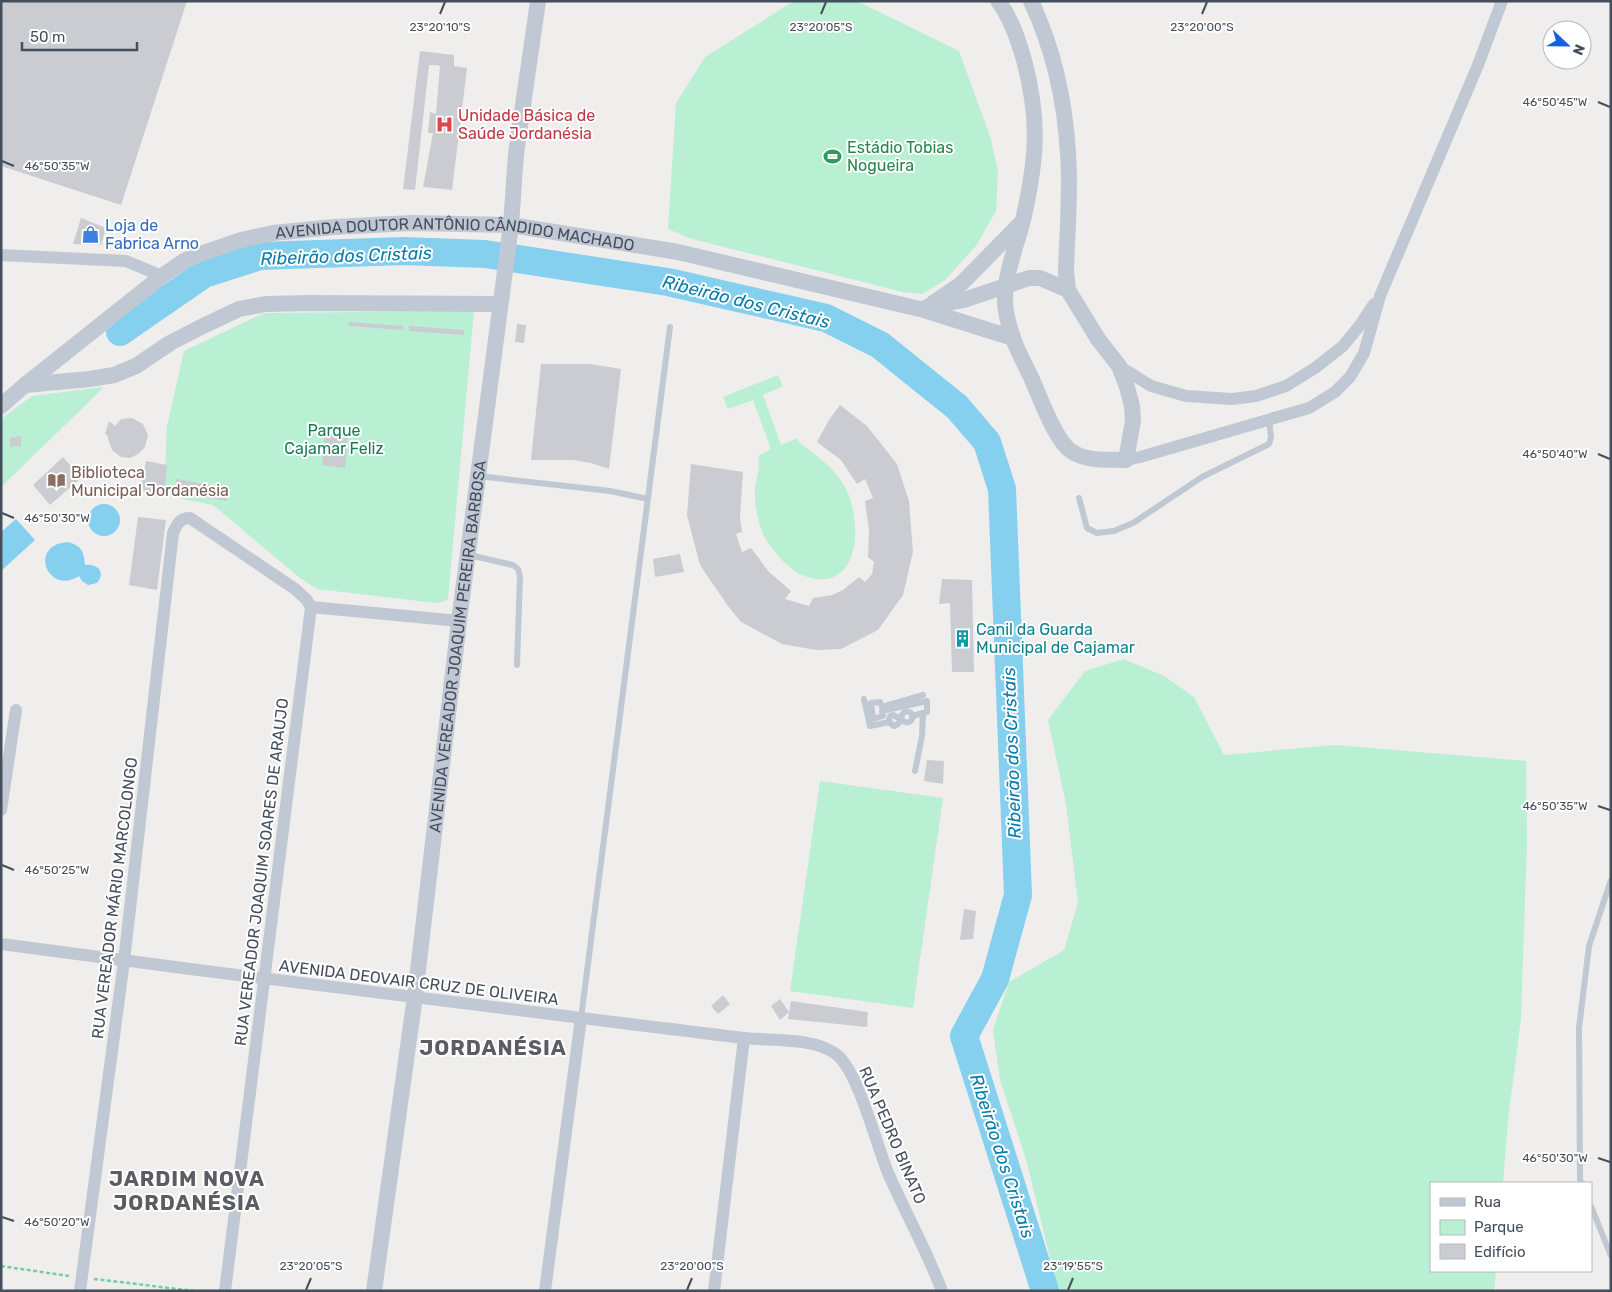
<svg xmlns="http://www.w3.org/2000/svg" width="1612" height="1292" font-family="Rubik,sans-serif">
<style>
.green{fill:#b9efd2}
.water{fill:#85d0ee}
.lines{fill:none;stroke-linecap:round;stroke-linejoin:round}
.river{stroke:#85d0ee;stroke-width:28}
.building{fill:#caccd2}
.path{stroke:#71cea7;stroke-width:2.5;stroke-dasharray:4 2.5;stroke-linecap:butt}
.service{stroke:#c0c8d3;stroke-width:6}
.minor{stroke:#c0c8d3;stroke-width:12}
.tertiary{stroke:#c0c8d3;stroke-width:16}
.ticks{fill:none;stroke:#454f5b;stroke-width:2}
.labels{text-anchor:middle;stroke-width:4;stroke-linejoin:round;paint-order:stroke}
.health-label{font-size:16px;fill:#be3a42;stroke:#fff;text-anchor:start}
.leisure-label{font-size:16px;fill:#27864d;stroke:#fff;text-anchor:start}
.shop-label{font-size:16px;fill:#366cbe;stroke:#fff;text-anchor:start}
.street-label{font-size:16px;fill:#454f5b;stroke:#fff}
.park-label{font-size:16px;fill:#147e51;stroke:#fff}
.education-label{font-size:16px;fill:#785e54;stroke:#fff;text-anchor:start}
.culture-label{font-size:16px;fill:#0d838f;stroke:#fff;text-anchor:start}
.water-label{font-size:18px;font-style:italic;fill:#097daa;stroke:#fff}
.district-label{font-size:21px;font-weight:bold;letter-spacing:1px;fill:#5a5d62;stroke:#fff}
.ticks-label{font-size:12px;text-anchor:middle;fill:#454f5b;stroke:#fff;stroke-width:4;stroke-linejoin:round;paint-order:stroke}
</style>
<rect width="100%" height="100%" fill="#f0eded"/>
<g class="green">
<path d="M794,1H857L959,51L991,139L998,172L996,211L976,246L944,281L922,294L903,292L692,239L668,229L676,103L705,57Z"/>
<path d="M474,311L448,599L445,601L436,603L317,589L300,578L213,505L164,495L167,426L184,351L264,313Z"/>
<path d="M778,375L783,386L763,395L781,445L797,438L799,442C815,455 835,468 845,487C852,500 854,512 855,527C857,561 840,591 802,575C789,570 772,550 765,538C758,524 754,505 755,490C756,478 761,467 758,456L771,449L753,400L728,409L723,397Z"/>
<path d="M104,387L96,395L1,487V419L32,396Z"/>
<path d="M1124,659L1164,676L1194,697L1224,755L1335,745L1526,761L1527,842L1521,1018L1508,1120L1503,1183H1431V1271H1496L1494,1291H1058L1026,1159L1000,1080L993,1030L1009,982L1064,950L1078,903L1066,804L1048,720L1085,671Z"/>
<path d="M820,781L943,798L913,1008L790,991Z"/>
</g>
<g class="water">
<circle cx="104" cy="520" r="16"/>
<path d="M16,519L35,540L1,571V532Z"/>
<path d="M67,542C81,545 84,551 85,565C98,563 106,573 97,583L88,585L82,581L79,576C49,596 27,546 67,542Z"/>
</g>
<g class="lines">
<path class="river" d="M120,332L204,274L260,256L404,251L485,254L668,282L826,318L880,345L957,407L987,442L1002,489L1018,895L995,979L964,1036L1045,1291"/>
</g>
<g class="building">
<path d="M1,1H187L121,205L1,166Z"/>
<path d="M420,51L454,55V66L467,68L452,190L423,187L433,133H428L430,112L436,114L440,66L435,65H429L415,190L403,189Z"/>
<path d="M81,218L106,228L101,245L73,244Z"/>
<path d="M349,322L403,326L404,330L348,326Z"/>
<path d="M517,324L526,325L524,343L515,342Z"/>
<path d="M409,326L464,330V335L409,331Z"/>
<path d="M541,364H590L621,369L609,469L591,463L573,460H531Z"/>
<path d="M840,405L867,426L897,464L909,501L913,552L903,595L878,630L841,649L816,650L782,644L741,622L728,606L700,565L687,515L691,464L743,472L740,518L742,532L736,534L742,552L751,548L769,572L791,591L785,599L809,606L813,598L832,595L843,590L859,577L865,582L872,574L874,562L868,557L869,530L865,501L873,498L865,479L857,484L841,460L817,442L829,420Z"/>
<path d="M132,418L143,424L148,435L145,447L138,454L130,458L121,457L112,450L108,439V436L105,434L109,421L115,426L121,419Z"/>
<path d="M325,430L348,432L345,468L322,465Z"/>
<path d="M21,436V446L10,447V438Z"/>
<path d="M63,457L81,478L50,505L33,485Z"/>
<path d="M146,461L167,465L164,495L144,493L142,482Z"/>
<path d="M176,479L229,488L227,501L175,493Z"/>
<path d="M138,517L166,520L157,590L129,585Z"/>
<path d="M680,554L684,572L655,577L653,559Z"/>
<path d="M942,579L972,580L974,672H952L950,603L939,604Z"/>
<path d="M927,760L944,761L943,784L924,781Z"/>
<path d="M964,909L976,911L973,939L960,940Z"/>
<path d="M723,995L730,1004L718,1014L711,1006Z"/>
<path d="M780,999L789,1012L780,1020L771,1006Z"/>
<path d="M791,1001L868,1012L867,1027L788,1019Z"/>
</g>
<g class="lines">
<g class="path">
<path d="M1,1266L69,1276"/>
<path d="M94,1279L195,1291"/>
</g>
<g class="service">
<path d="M478,476L610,491L648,499"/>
<path d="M1079,498L1087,528L1097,533L1114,531L1133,523L1202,477L1269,444L1271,437L1269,420"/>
<path d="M469,555L513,565L518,569L520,576L517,665"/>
<path d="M864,699L870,726L889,722"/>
<circle cx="907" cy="717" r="5.5"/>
<path d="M893,715L901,719L898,724L894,726L891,724L889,720L890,716Z"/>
<path d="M912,716L927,712V701L882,711L883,716L873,719L871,703L880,702L882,707L923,695"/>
<path d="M915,771L922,736L923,713"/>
<path d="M581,1018L670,327"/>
<path d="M1582,1183L1580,1180L1579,1028L1589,946L1611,880"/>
<path d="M1591,1206L1611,1256"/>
</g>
<g class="minor">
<path d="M1,255L126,261L162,276"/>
<path d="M1119,366L1151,386L1186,396L1232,399L1256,396L1286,386L1315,368L1343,346L1360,325L1374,304"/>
<path d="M1126,460L1140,457L1309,408L1335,392L1350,377L1364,353L1380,296L1478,65L1502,1"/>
<path d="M311,607L459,621"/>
<path d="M1,810L16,710"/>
<path d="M1,944C221,974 441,1000 662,1028C689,1031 717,1035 744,1038C772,1041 813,1037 836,1054C859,1072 876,1145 889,1175C906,1214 927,1251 942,1291"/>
<path d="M80,1291L124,961L173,533C177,524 180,518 190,518L295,589L306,599L311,607L225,1291"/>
<path d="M545,1291L581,1018"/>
<path d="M714,1291L744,1038"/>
</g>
<g class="tertiary">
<path d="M1031,1C1053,48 1065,102 1068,153C1071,192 1067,232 1066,272L1068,290"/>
<path d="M933,303L961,284L1020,224"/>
<path d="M924,310L927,307L964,300L1029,278H1040L1068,290L1098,339L1119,366L1127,387L1132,406L1133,421L1126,460C1107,459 1087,462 1071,451C1055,441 1039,394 1030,375C1024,363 1017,350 1013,338C1009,326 1005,313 1005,301C1005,273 1016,247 1023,220C1037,159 1040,120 1024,60C1018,39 1011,18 998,1"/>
<path d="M25,385L90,379L114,375L136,366L170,343L201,327L239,309L266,304L308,303L500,304"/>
<path id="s1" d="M1,406L25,385L162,276L184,261L197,255L241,240L273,233L334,227L412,223L511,225L678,252L924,310L1013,338"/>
<path id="s2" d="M374,1291L415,996L459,621L511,225L516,154L538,1"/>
</g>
</g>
<path class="ticks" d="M440,14L445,2M821,14L826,2M1202,14L1207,2M1598,102L1610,107M2,161L14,166M1598,454L1610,459M2,513L14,518M1598,806L1610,810M2,865L14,870M1598,1158L1610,1162M2,1217L14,1221M306,1290L311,1278M687,1290L692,1278M1068,1290L1073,1278"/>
<defs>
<symbol id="hospital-bare" viewBox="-9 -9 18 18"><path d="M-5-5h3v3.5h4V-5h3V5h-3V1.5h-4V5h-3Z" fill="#e0444e" stroke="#fff" stroke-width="2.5" paint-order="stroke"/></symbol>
<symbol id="stadium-bare" viewBox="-9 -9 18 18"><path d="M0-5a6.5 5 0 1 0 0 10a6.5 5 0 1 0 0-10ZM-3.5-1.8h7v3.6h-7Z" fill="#2e9e5b" stroke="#fff" stroke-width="2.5" paint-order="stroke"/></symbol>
<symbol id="shop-bare" viewBox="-9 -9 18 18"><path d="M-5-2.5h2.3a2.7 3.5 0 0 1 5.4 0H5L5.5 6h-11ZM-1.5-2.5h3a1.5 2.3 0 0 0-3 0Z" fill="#3f7fe0" stroke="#fff" stroke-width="2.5" paint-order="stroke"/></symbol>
<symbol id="library-bare" viewBox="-9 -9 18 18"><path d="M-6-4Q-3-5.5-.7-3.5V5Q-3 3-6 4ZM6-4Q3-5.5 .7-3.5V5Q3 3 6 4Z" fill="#8d6e63" stroke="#fff" stroke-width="2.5" paint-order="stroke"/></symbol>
<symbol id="building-bare" viewBox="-9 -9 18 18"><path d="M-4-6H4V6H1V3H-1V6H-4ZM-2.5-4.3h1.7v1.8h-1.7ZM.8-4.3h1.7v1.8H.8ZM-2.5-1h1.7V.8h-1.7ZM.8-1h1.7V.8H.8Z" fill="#0f9aa8" stroke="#fff" stroke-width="2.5" paint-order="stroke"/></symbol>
</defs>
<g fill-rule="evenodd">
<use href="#hospital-bare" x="432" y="112" width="25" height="25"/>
<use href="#stadium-bare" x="820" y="144" width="25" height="25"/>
<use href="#shop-bare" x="78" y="222" width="25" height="25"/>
<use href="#library-bare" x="44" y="468" width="25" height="25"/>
<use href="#building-bare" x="950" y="626" width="25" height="25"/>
</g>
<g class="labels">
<g class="health-label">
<text x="458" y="121">Unidade Básica de<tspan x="458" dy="18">Saúde Jordanésia</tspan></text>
</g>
<g class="leisure-label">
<text x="847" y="153">Estádio Tobias<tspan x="847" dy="18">Nogueira</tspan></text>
</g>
<g class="shop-label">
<text x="105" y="231">Loja de<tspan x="105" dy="18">Fabrica Arno</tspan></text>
</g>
<g class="street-label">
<text dy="6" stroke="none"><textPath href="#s1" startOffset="510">AVENIDA DOUTOR ANTÔNIO CÂNDIDO MACHADO</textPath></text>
<text dy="6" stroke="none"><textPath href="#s2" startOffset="650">AVENIDA VEREADOR JOAQUIM PEREIRA BARBOSA</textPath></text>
<text transform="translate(261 872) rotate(-83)" y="6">RUA VEREADOR JOAQUIM SOARES DE ARAUJO</text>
<text transform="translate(114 898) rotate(-83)" y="6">RUA VEREADOR MÁRIO MARCOLONGO</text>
<text transform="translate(419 982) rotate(7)" y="6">AVENIDA DEOVAIR CRUZ DE OLIVEIRA</text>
<text transform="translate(893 1135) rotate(67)" y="6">RUA PEDRO BINATO</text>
</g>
<g class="park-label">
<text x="334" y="436">Parque<tspan x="334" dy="18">Cajamar Feliz</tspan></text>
</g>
<g class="education-label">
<text x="71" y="478">Biblioteca<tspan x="71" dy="18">Municipal Jordanésia</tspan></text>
</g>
<g class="culture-label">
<text x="976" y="635">Canil da Guarda<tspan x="976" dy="18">Municipal de Cajamar</tspan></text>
</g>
<g class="water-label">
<text transform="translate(346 256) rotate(-2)" y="6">Ribeirão dos Cristais</text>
<text transform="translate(746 302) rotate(14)" y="6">Ribeirão dos Cristais</text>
<text transform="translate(1012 753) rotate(-92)" y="6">Ribeirão dos Cristais</text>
<text transform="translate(1002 1156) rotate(72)" y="6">Ribeirão dos Cristais</text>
</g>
<g class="district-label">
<text x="493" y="1055">JORDANÉSIA</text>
<text x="187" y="1186">JARDIM NOVA<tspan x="187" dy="24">JORDANÉSIA</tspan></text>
</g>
</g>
<g class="ticks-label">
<text x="440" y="31">23°20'10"S</text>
<text x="821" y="31">23°20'05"S</text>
<text x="1202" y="31">23°20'00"S</text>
<text x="1555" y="106">46°50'45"W</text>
<text x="57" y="170">46°50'35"W</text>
<text x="1555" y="458">46°50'40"W</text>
<text x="57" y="522">46°50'30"W</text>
<text x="1555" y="810">46°50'35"W</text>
<text x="57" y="874">46°50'25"W</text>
<text x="1555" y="1162">46°50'30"W</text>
<text x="57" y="1226">46°50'20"W</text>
<text x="311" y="1270">23°20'05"S</text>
<text x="692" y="1270">23°20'00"S</text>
<text x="1073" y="1270">23°19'55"S</text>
</g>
<rect width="1612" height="1292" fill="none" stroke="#454f5b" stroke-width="5"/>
<rect x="1430" y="1182" width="162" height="90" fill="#ffffff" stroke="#b5b9bd"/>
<rect x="1440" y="1198" width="25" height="8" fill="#c0c8d3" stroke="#b5b9bd"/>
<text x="1474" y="1207" font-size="15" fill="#454f5b">Rua</text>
<rect x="1440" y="1220" width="25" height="15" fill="#b9efd2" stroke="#b5b9bd"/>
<text x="1474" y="1232" font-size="15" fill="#454f5b">Parque</text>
<rect x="1440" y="1244" width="25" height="15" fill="#caccd2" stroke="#b5b9bd"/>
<text x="1474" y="1257" font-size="15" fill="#454f5b">Edifício</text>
<g transform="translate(1567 45) rotate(112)"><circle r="24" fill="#ffffff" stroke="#b5b9bd"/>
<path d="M0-4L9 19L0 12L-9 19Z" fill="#145fe3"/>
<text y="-8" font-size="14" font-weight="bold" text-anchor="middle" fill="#454f5b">N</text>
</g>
<path d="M22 42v8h115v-8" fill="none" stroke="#454f5b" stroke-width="2.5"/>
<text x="30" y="42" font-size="15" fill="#454f5b" stroke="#ffffff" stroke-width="4" paint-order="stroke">50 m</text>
</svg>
